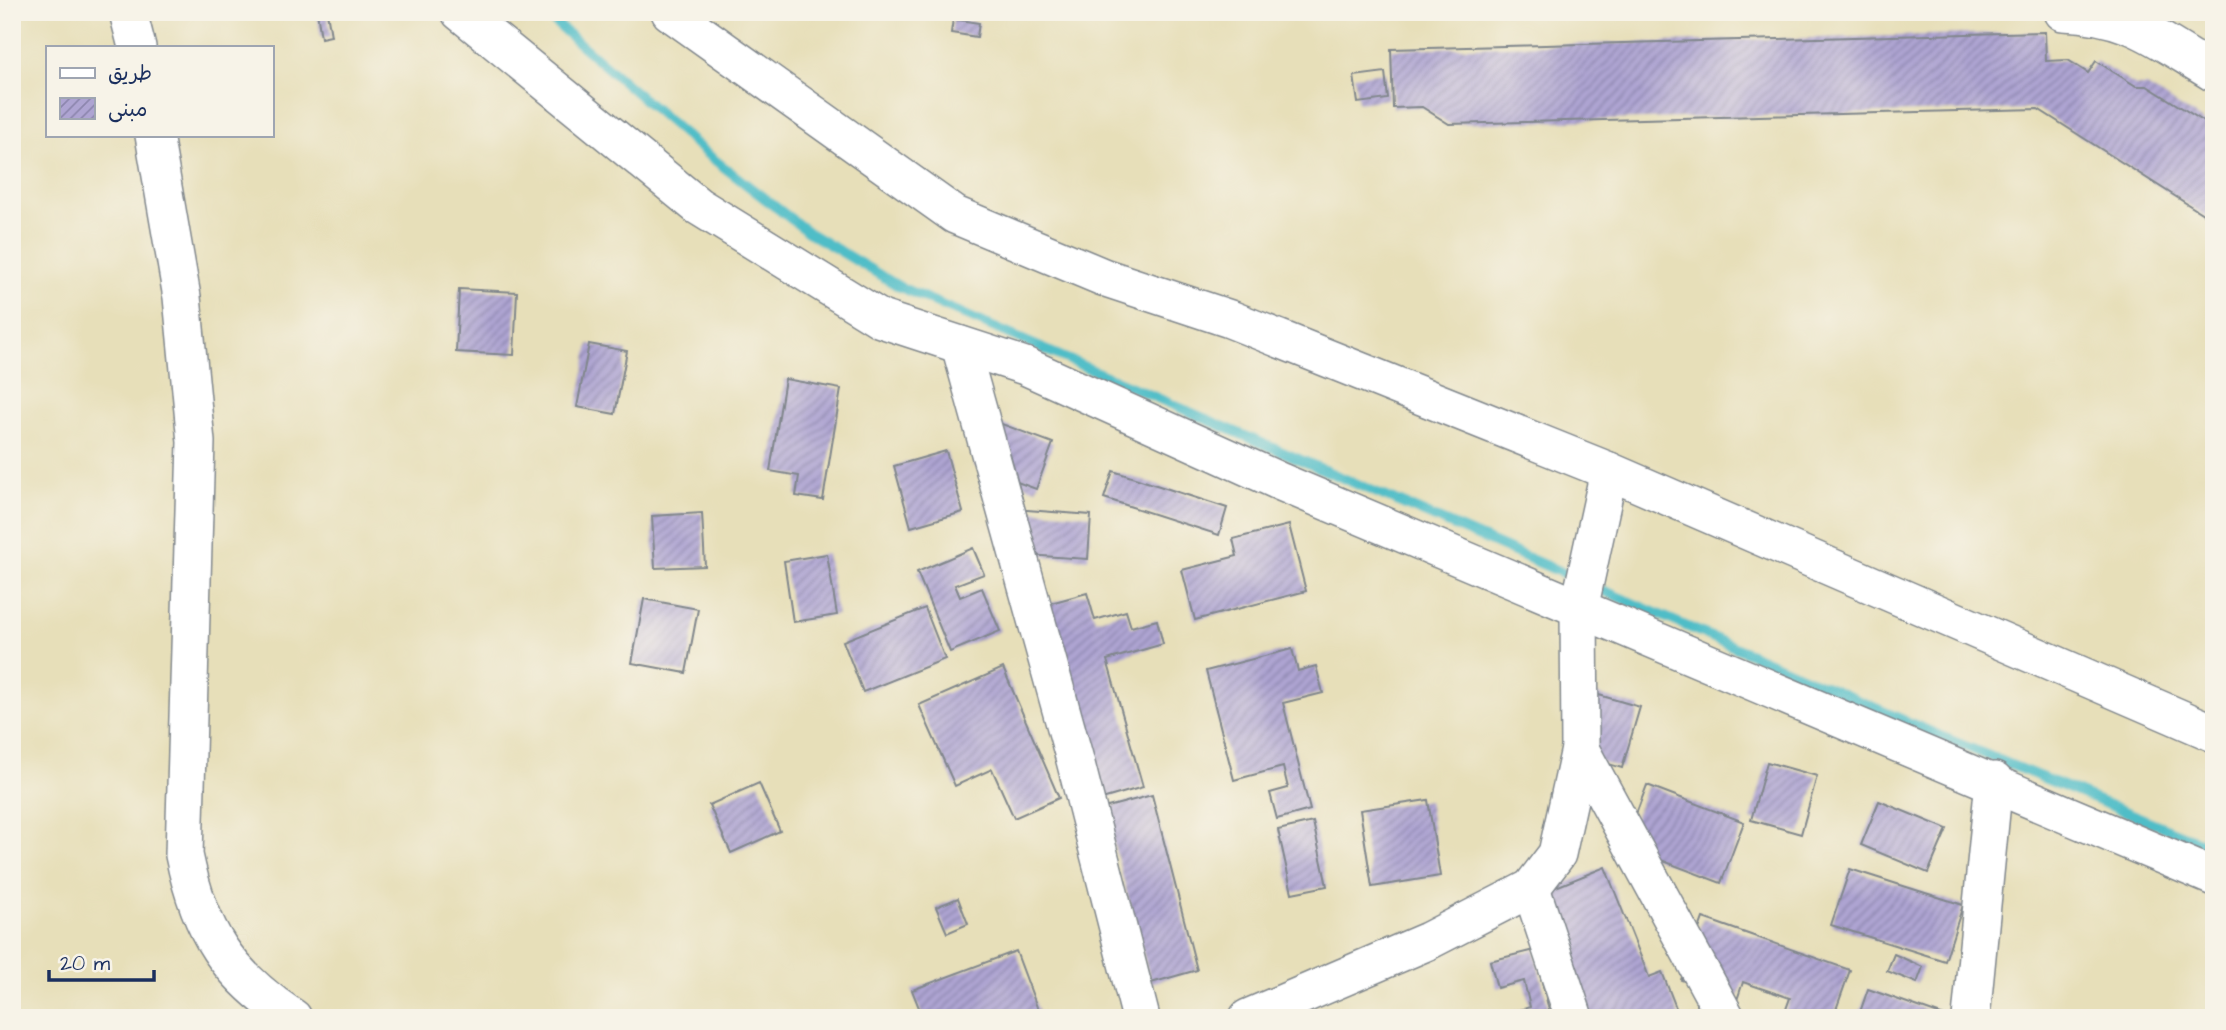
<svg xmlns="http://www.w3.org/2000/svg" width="2226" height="1030" font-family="'Architects Daughter','Playpen Sans Arabic',sans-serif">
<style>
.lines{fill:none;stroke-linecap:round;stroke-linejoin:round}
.stream{stroke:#4fbdc7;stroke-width:10}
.building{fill:url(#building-hatch)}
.street-casing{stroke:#81878c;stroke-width:40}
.street{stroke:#fff;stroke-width:37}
</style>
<defs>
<pattern id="building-hatch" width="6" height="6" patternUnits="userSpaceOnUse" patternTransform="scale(1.75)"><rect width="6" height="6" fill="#aea4d2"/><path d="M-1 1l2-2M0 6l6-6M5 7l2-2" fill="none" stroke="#8d86ae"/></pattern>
</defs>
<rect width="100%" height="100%" fill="#f7f3e8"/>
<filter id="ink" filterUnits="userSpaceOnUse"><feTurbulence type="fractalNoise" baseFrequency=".0143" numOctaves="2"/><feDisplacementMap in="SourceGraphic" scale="14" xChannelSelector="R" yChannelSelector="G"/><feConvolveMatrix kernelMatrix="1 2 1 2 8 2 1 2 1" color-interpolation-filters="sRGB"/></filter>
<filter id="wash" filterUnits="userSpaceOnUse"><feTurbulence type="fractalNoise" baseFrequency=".00686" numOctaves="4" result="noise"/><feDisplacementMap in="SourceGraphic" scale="28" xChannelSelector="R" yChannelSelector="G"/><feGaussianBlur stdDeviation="1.57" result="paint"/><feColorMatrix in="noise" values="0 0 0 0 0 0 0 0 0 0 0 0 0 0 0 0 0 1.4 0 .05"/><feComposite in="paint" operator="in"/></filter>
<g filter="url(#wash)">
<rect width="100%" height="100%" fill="#e7dfb9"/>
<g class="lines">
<path class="stream" d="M543,12L707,154L808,232L900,287L1943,737L2214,848"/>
</g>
<g id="blocks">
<g class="building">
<path d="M317,12H327L331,36L321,38Z"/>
<path d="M953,19L979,23L977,37L951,33Z"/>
<path d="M2045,32L2046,61L2068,60L2088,73L2096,61L2136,86H2147L2214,128V221L2038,109L1449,124L1422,107L1393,108L1391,49Z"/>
<path d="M1385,72L1388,99L1358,103L1354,76Z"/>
<path d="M459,289L517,292L514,355L456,352Z"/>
<path d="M589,344L627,351L615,414L577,407Z"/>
<path d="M785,379L841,389L823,500L796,496L799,476L770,471Z"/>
<path d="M991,420L1053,443L1036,489L974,466Z"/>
<path d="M946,451L963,512L911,527L894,466Z"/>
<path d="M1113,471L1227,508L1219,535L1104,498Z"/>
<path d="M1014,509L1091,515L1088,559L1011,554Z"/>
<path d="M702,513L705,566L655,568L652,516Z"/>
<path d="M1289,525L1306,591L1195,620L1182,570L1237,556L1233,539Z"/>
<path d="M973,548L984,574L955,585L960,597L982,588L1000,631L950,652L917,572Z"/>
<path d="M827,554L837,615L793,622L784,561Z"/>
<path d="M1087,593L1095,620L1126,611L1131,627L1157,620L1163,644L1107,660L1143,787L1095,801L1040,606Z"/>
<path d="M644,599L698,609L686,673L632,663Z"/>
<path d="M925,608L945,659L863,692L843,641Z"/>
<path d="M1292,649L1298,671L1316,666L1323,693L1283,703L1310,810L1277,819L1270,793L1288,788L1283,767L1234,780L1206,671Z"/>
<path d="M1003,668L1059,798L1014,818L992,769L955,786L919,705Z"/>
<path d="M1592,693L1640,707L1622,768L1575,754Z"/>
<path d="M1767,762L1817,776L1801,834L1751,820Z"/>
<path d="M759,783L780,831L731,853L709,805Z"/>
<path d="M1647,785L1744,822L1721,883L1624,846Z"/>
<path d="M1152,795L1197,970L1151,983L1104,808Z"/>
<path d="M1428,800L1440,876L1372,887L1360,810Z"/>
<path d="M1879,801L1947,829L1928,873L1861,845Z"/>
<path d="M1313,822L1327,886L1292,893L1278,830Z"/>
<path d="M1605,867L1649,977L1662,972L1680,1018H1591L1541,893Z"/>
<path d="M1850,869L1963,905L1945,961L1831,925Z"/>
<path d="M958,898L968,924L947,933L936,907Z"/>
<path d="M1703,918L1850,970L1833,1018H1802L1785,1012L1790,998L1743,982L1737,1000L1681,980Z"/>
<path d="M1534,950L1551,1018H1491L1530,1007L1524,981L1497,988L1490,961Z"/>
<path d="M1016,951L1041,1018H923L912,990Z"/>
<path d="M1894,954L1923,967L1917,983L1887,971Z"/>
<path d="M1868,989L1947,1017V1018H1858Z"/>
</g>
</g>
</g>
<g filter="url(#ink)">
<use href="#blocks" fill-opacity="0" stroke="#81878c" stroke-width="2"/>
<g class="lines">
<defs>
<g id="street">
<path d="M128,12L137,47"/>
<path d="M460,12L698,206L881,319L1025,366L1281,482L2214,877"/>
<path d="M670,12L955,215L1103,277L1230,319L1609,471L2214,733"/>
<path d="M2063,12C2132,15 2157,39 2214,73"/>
<path d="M154,135L182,297L196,442L184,855C200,932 227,974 293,1018"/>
<path d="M960,345L1075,760L1141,1018"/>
<path d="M1580,749L1726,1018"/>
<path d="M1531,888L1574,1018"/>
<path d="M1248,1018L1428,941L1531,888L1557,854L1580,749L1579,609L1609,471"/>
<path d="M1971,1018L1994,781"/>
</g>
</defs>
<use href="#street" class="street-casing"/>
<use href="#street" class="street"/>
</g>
</g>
<rect width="2226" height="1030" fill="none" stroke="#f7f3e8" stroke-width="42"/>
<rect x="46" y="46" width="228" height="91" fill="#f7f3e8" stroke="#9fa5b1" stroke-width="2"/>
<rect x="60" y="68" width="35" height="10" fill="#ffffff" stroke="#9fa5b1" stroke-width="2"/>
<text x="108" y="80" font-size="21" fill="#1b2f5e">طريق</text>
<rect x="60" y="98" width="35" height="21" fill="url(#building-hatch)" stroke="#9fa5b1" stroke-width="2"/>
<text x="108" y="116" font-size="21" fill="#1b2f5e">مبنى</text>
<path d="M49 970v10h105v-10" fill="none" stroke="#1b2f5e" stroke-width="3.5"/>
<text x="60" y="970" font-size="21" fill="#1b2f5e" stroke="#f7f3e8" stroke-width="5" paint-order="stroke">20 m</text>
</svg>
